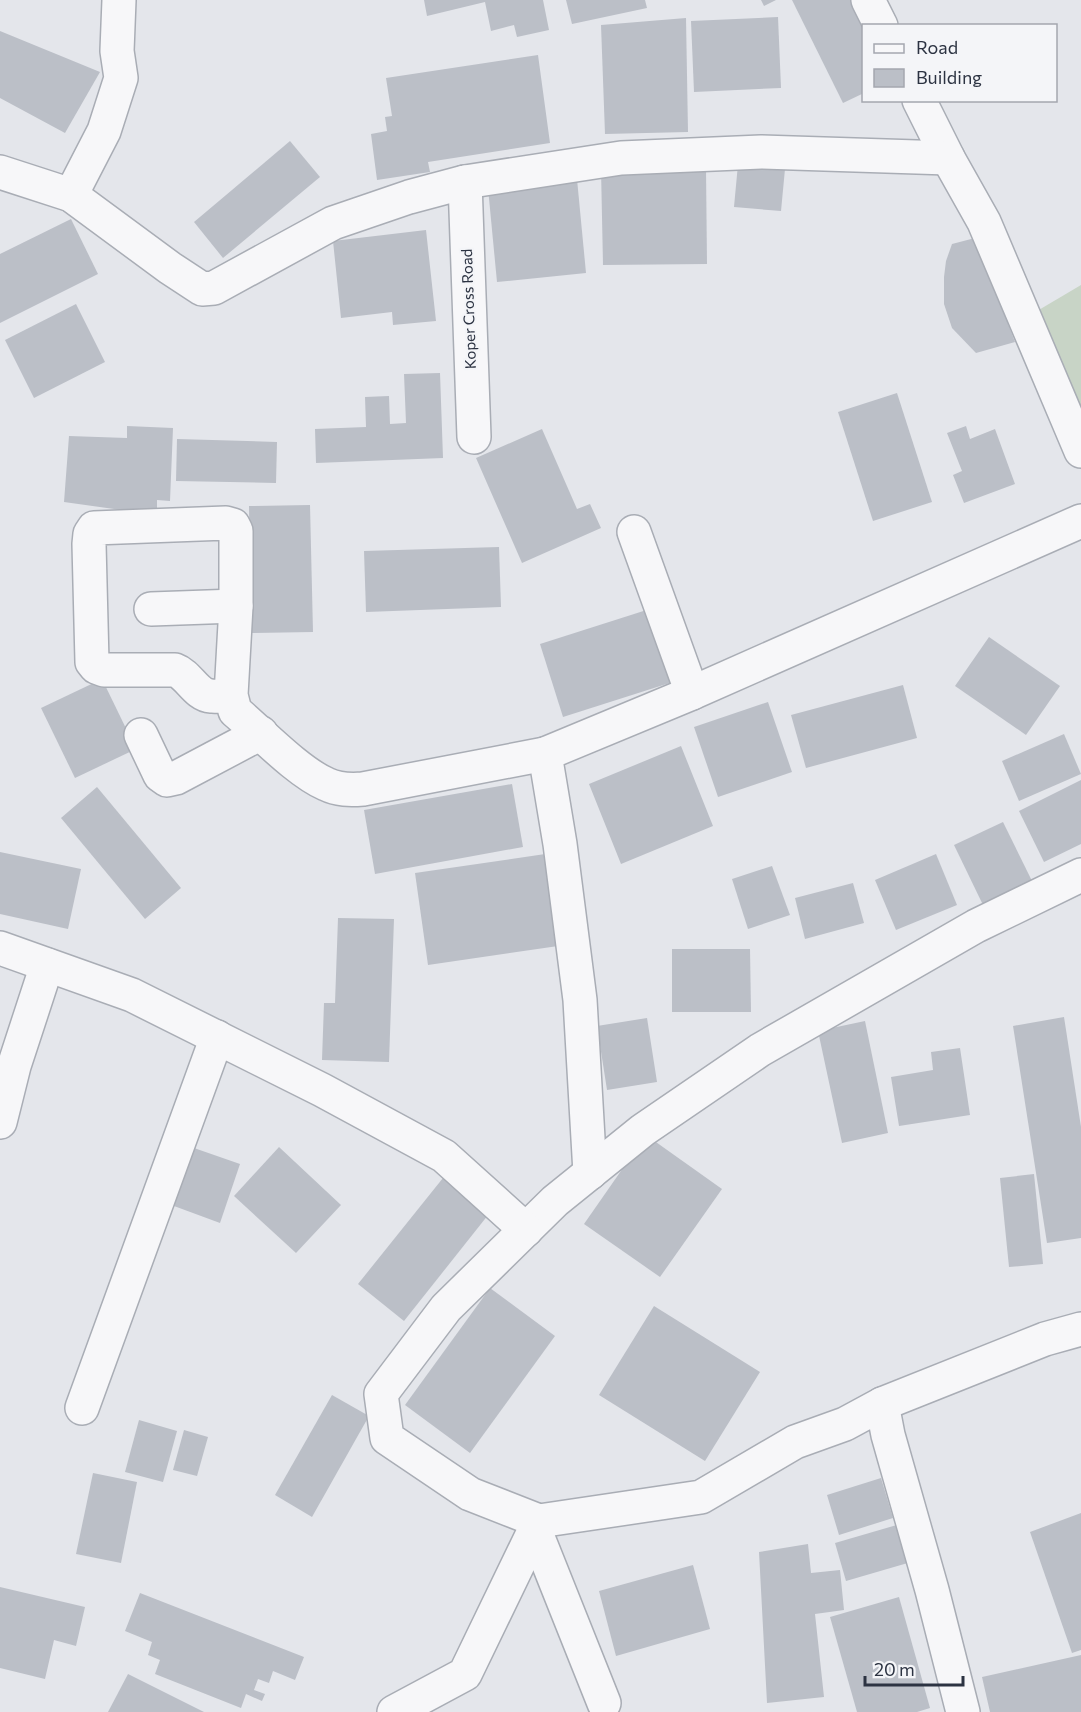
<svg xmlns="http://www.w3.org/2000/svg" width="1081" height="1712" font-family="Commissioner,sans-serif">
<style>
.green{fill:#c8d4c6}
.building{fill:#bbbfc7}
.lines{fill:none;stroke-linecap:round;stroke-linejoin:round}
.minor-casing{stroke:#a9adb5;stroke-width:36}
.minor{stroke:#f7f7f9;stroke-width:33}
.labels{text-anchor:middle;stroke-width:4.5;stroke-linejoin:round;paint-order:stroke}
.street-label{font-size:15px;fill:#2c3342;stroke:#f4f5f8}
</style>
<rect width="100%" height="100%" fill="#e4e6eb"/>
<path class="green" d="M1081,285V439L1032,314Z"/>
<g class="building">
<path d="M424,0H543L549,30L517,37L514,25L491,31L485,2L427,16Z"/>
<path d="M566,0H645L647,8L572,24Z"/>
<path d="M761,0H776L764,6Z"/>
<path d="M792,0H856L864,26V93L843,103Z"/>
<path d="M778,17L781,88L694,92L691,21Z"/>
<path d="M686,18L688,132L605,134L601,25Z"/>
<path d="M0,31L100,72L65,133L0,98Z"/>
<path d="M538,55L550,143L428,162L430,172L377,180L371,134L387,131L385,117L392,116L386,78Z"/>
<path d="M290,141L320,177L223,258L194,222Z"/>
<path d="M738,164L785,169L781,211L734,207Z"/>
<path d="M706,168L707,264L603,265L601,169Z"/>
<path d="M577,179L586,273L497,282L488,188Z"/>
<path d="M71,219L98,274L0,323V254Z"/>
<path d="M426,230L436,321L393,325L392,312L341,318L333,241Z"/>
<path d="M975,238L1015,342L976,353L952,328L944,304V277L946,261L952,244Z"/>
<path d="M76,304L105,362L34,398L5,340Z"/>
<path d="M440,373L443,458L316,463L315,429L366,427L365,397L389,396L390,424L406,423L404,374Z"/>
<path d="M897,393L932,502L873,521L838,412Z"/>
<path d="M127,426L173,428L170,501L157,500V515L64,502L69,436L127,438Z"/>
<path d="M966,426L970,439L995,429L1015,484L964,503L953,475L962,471L947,433Z"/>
<path d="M542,429L577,509L590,504L601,528L522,563L476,458Z"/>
<path d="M177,439L277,442L276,483L176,481Z"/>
<path d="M310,505L313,632L251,633L249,506Z"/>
<path d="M499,547L501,607L366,612L364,551Z"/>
<path d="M656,607L679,680L563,717L540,644Z"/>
<path d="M989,637L1060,686L1026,735L955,686Z"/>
<path d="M102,679L136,749L75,778L41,708Z"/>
<path d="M903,685L917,738L806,768L791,715Z"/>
<path d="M768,702L792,772L718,797L694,727Z"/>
<path d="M1064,734L1081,774L1019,801L1002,761Z"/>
<path d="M681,746L713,826L621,864L589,784Z"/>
<path d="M1081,780V844L1044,862L1019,811Z"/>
<path d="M512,784L523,847L375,874L364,810Z"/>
<path d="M97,787L181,888L145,919L61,818Z"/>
<path d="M1003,822L1032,881L983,905L954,845Z"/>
<path d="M0,852L81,869L68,929L0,914Z"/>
<path d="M552,853L565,945L428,965L415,873Z"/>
<path d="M936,854L957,905L896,930L875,880Z"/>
<path d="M772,866L790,915L748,929L732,879Z"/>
<path d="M853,883L864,923L805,939L795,898Z"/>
<path d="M338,918L394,919L389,1062L322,1060L324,1003H335Z"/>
<path d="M672,949H750L751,1012H672Z"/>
<path d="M1064,1017L1081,1127V1238L1047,1243L1013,1026Z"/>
<path d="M647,1018L657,1082L607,1090L597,1026Z"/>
<path d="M865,1021L888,1133L842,1143L818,1031Z"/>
<path d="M960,1048L970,1115L899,1126L891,1077L933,1070L931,1052Z"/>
<path d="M646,1135L722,1189L660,1277L584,1224Z"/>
<path d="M279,1147L341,1205L296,1253L234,1196Z"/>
<path d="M194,1148L240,1164L220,1223L174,1206Z"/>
<path d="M451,1168L496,1205L404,1321L358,1284Z"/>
<path d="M1034,1174L1043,1264L1009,1267L1000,1178Z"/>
<path d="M490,1288L555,1336L470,1453L405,1405Z"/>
<path d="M654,1306L760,1372L705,1461L599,1395Z"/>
<path d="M332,1395L369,1416L312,1517L275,1495Z"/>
<path d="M139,1420L177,1431L163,1482L125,1472Z"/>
<path d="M184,1430L208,1437L197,1476L173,1470Z"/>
<path d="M93,1473L137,1482L121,1563L76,1554Z"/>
<path d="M881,1478L893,1518L839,1535L827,1495Z"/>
<path d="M1081,1513V1650L1072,1653L1030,1532Z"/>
<path d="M907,1522L918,1560L846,1581L835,1543Z"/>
<path d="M808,1544L811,1573L840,1570L844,1610L815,1614L824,1697L767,1703L759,1552Z"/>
<path d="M693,1565L710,1629L616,1656L599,1591Z"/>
<path d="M0,1587L85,1607L76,1646L54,1640L45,1679L0,1668Z"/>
<path d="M140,1593L304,1657L295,1680L273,1671L269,1683L258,1679L254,1690L265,1694L262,1701L246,1694L241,1708L155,1674L160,1660L148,1655L152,1642L125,1631Z"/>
<path d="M899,1597L930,1708L917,1712H857L830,1617Z"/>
<path d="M1081,1655V1712H990L982,1677Z"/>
<path d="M128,1674L204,1712H108Z"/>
</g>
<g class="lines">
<defs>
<g id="minor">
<path d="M868,0L881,26"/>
<path d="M919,100L948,158L984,222L1081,451"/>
<path d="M0,172L71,195L170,268L202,289L214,288L333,223L409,197L465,182L621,158L761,152L948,158"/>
<path d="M465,182L474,437"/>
<path d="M71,195L104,131L121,78L117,51L119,0"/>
<path d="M634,532L692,693"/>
<path d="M151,609L236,606"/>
<path d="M231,695C225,695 217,697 211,696C196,695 189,675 175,670H104L96,667L92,662L89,544L90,534L94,528L226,523L233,525L236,531V606L231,695L235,711C260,732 298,772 326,784C338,790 350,790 363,789L545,754"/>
<path d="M141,735L160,775L167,780L176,778L261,733"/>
<path d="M1081,875L976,926L760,1050L643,1130L555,1201L446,1308L381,1394L387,1438L470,1494L539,1521L701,1497L795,1442L845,1424L882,1404L1045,1339L1081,1329"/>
<path d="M0,948L132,995L322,1090L444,1156L526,1230"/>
<path d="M0,1122L14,1066L47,965"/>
<path d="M590,1173L580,1000L560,844L545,754L692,693L1081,521"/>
<path d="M882,1404L888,1435L932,1590L963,1712"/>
<path d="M82,1408L217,1037"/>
<path d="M535,1530L604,1703"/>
<path d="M394,1712L465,1674L539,1521"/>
</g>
</defs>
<use href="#minor" class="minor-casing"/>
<use href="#minor" class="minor"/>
</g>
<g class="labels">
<g class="street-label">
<text transform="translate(469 309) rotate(-92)" y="5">Koper Cross Road</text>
</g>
</g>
<rect x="862" y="24" width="195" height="78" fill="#f4f5f8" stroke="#a4a7af" stroke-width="1.5"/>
<rect x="874" y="44" width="30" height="9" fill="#f7f7f9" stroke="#a4a7af" stroke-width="1.5"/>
<text x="916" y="54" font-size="18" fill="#2c3342">Road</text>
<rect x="874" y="69" width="30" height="18" fill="#bbbfc7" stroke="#a4a7af" stroke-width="1.5"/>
<text x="916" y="84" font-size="18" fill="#2c3342">Building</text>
<path d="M865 1676v9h98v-9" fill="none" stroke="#2c3342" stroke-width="3"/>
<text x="874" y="1676" font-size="18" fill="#2c3342" stroke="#f4f5f8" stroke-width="4.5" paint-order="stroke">20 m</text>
</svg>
